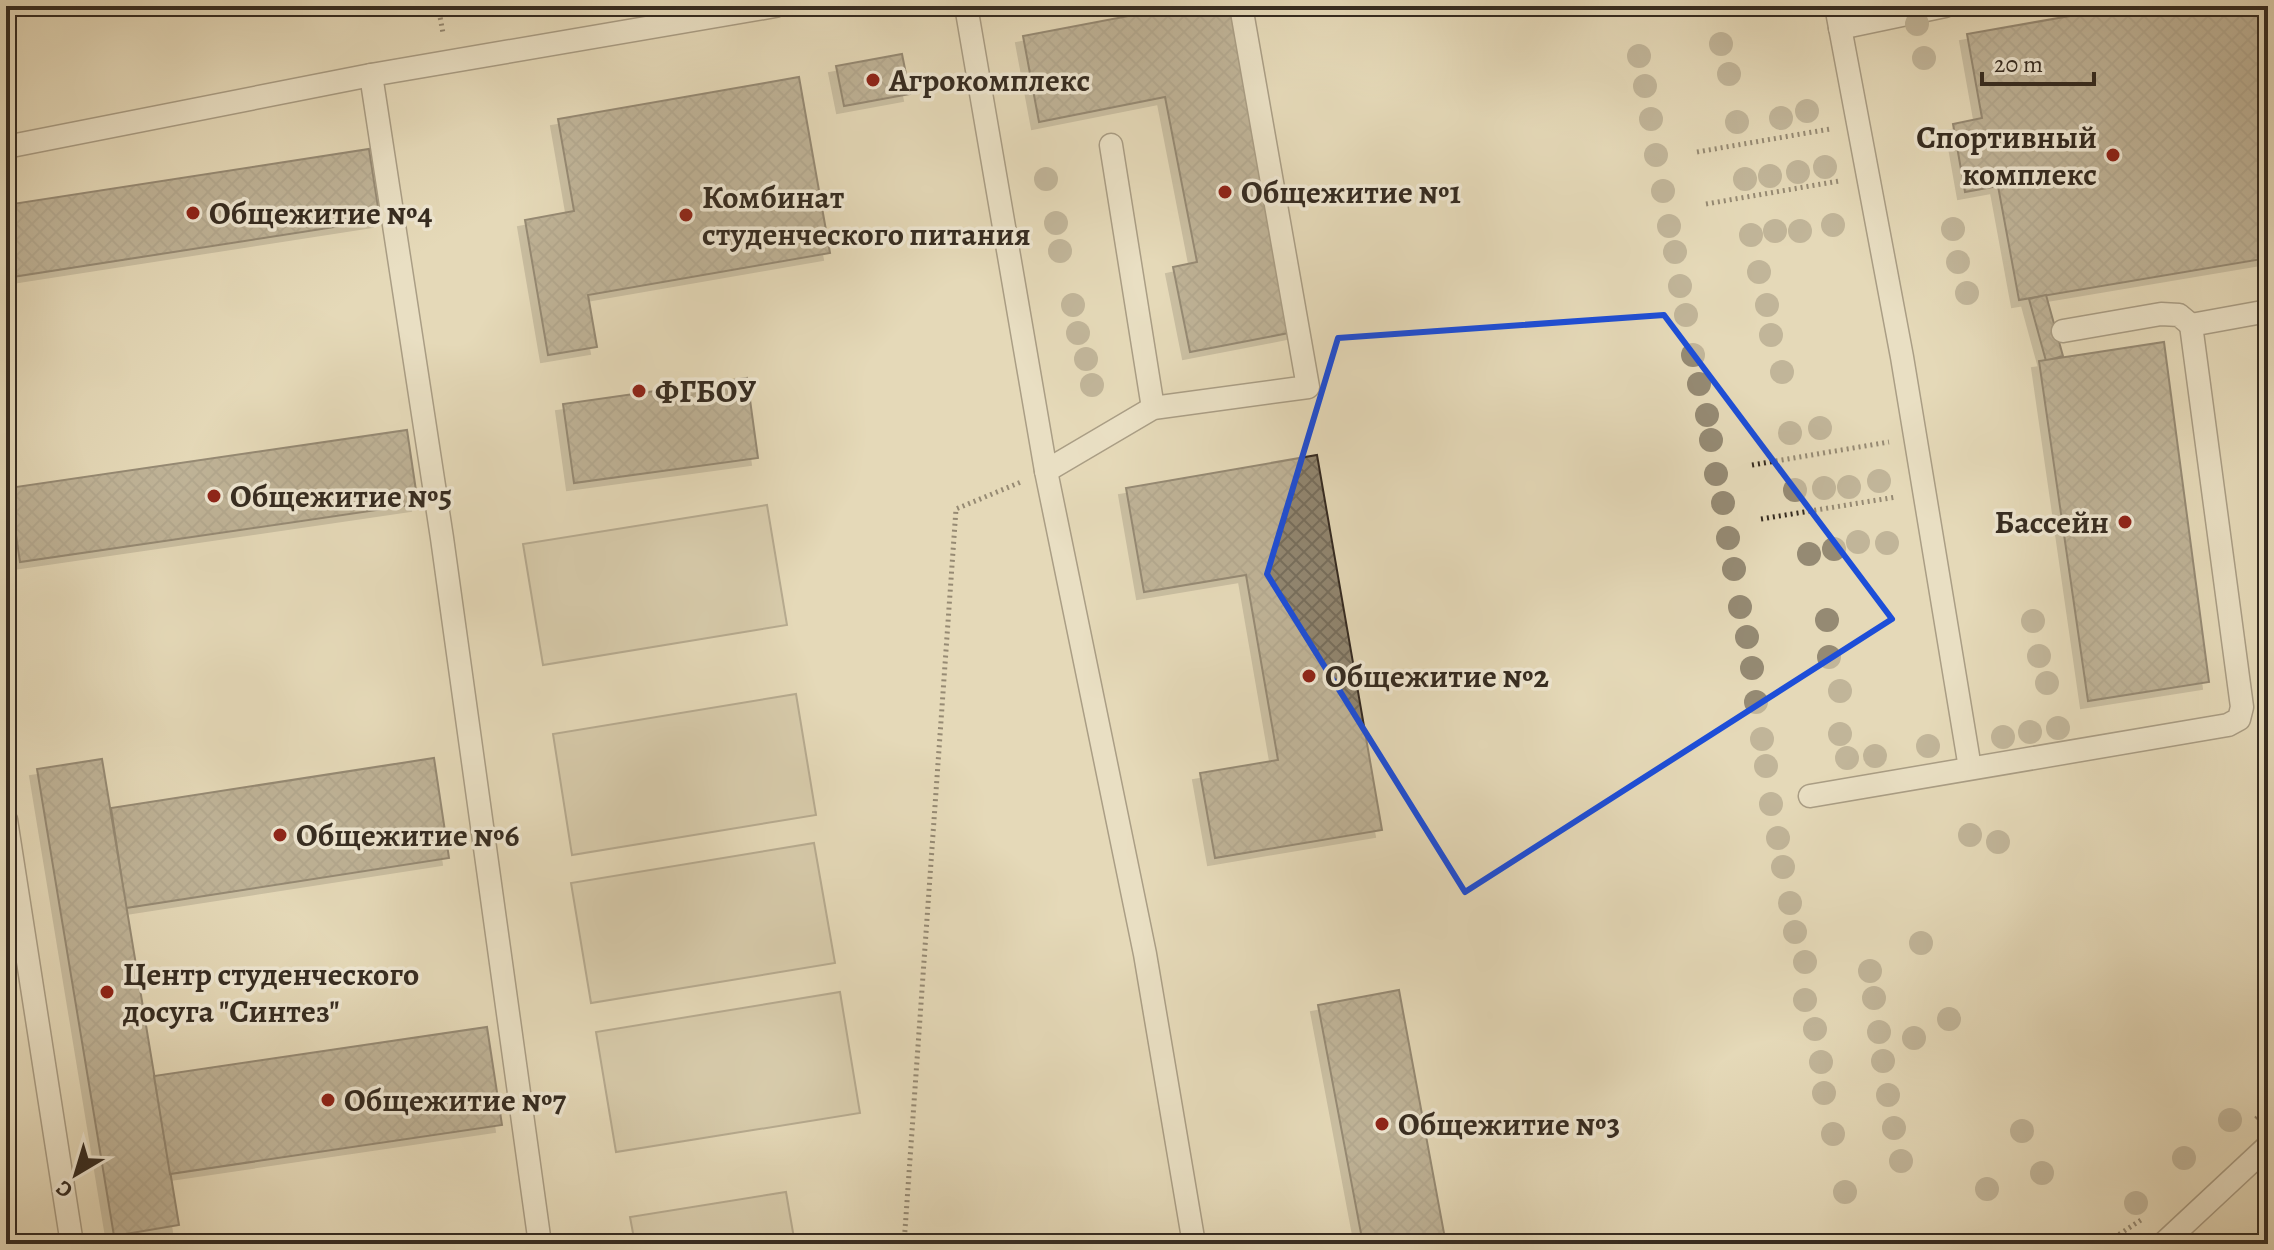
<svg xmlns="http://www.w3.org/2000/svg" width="2274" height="1250" font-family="Alegreya,serif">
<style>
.pitch{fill:#c7bc9e;stroke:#7e7460;stroke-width:2}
.building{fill:url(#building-cross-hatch);stroke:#362c21;stroke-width:2;filter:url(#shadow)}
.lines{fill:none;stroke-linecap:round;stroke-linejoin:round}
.service-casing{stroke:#625747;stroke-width:25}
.path{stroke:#362c21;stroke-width:5;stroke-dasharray:2 4;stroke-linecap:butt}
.service{stroke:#eee6d1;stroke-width:22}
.tree{fill:#958a73}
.marked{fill:none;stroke:#1d4ed8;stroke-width:6;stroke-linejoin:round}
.poi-dot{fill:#8f2418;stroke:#eee6d1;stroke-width:3}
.labels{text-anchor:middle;stroke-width:7;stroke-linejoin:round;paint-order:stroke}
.poi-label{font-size:32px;font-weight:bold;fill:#362c21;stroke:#eee6d1;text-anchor:start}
</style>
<defs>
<pattern id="building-cross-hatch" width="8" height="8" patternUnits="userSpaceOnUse" patternTransform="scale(2)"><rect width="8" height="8" fill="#918670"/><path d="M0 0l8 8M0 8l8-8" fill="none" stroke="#776e5c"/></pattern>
<filter id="shadow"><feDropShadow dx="-7" dy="7" stdDeviation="0" flood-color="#0004"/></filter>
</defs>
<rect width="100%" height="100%" fill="#e5d9b8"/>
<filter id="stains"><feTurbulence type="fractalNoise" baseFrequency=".0025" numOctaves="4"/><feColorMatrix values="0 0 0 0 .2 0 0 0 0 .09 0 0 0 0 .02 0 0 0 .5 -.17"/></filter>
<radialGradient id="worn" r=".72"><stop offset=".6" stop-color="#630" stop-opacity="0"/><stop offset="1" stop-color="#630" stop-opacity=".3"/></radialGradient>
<g class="pitch">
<path d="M767,505L787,625L543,665L523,544Z"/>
<path d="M796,694L816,815L572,855L553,734Z"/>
<path d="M814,843L835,963L591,1003L571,883Z"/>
<path d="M840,992L860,1113L616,1152L596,1032Z"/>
<path d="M786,1192L795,1244H635L630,1217Z"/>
</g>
<g class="building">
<path d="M1181,6H1230L1294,332L1190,352L1173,267L1197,262L1165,97L1039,122L1023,36Z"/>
<path d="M2127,6H2268V258L2019,300L1998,186L1965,192L1953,124L1982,118L1967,34Z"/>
<path d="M902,54L910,94L844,106L836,66Z"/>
<path d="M799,77L830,253L588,295L597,347L548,355L525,220L574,211L558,119Z"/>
<path d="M369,149L380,220L6,278V205Z"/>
<path d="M2046,295L2063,356L2046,361L2029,299Z"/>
<path d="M2164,342L2209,682L2088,701L2039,361Z"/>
<path d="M747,378L758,458L574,483L563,404Z"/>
<path d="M407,430L418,504L20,562L9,488Z"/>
<path d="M1317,455L1382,830L1215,858L1200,773L1278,760L1246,575L1144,592L1126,488Z"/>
<path d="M434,758L449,858L126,908L111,808Z"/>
<path d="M102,759L179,1225L114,1236L37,769Z"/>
<path d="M1399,990L1446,1244H1363L1318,1005Z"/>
<path d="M487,1027L502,1125L170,1174L154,1076Z"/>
</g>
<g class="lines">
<defs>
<g id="service">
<path d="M966,6L1046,471L1145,954L1194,1244"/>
<path d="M1836,6L1902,357L1970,768"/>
<path d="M1840,28L1945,6"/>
<path d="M371,75L442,538L540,1244"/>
<path d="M1111,145L1153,408"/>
<path d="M6,147L371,75L775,6"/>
<path d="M2063,331L2161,314L2179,315L2191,325"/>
<path d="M1046,471L1153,408L1308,387L1241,6"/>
<path d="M1810,796L2228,725L2239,719L2242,707L2191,325L2268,311"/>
<path d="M6,820L72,1244"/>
<path d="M2163,1244L2268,1146"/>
</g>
</defs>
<use href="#service" class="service-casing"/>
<g class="path">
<path d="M438,6L443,33"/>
<path d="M1697,152L1830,129"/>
<path d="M1706,204L1839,181"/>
<path d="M1752,465L1889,442"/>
<path d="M1761,519L1896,497"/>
<path d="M2256,1119L2268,1107"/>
<path d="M1891,1242L1921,1244"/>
<path d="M904,1244L956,509L1021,482"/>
<path d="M2091,1244L2112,1239L2144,1218"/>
</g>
<use href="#service" class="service"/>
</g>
<g class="tree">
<circle cx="1917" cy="24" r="12"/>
<circle cx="1721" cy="44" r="12"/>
<circle cx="1639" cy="56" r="12"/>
<circle cx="1924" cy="58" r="12"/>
<circle cx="1729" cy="74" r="12"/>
<circle cx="1645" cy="86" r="12"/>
<circle cx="1807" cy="111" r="12"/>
<circle cx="1781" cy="118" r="12"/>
<circle cx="1651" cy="119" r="12"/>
<circle cx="1737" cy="122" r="12"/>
<circle cx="1656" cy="155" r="12"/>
<circle cx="1825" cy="167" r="12"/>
<circle cx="1798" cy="172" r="12"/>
<circle cx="1770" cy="176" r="12"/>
<circle cx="1046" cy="179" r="12"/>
<circle cx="1745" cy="179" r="12"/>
<circle cx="1663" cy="191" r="12"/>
<circle cx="1056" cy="223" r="12"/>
<circle cx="1833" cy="225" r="12"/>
<circle cx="1669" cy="226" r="12"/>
<circle cx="1953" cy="229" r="12"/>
<circle cx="1775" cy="231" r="12"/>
<circle cx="1800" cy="231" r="12"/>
<circle cx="1751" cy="235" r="12"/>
<circle cx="1060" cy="251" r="12"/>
<circle cx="1675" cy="252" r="12"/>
<circle cx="1958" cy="262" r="12"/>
<circle cx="1759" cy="272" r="12"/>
<circle cx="1680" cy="286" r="12"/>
<circle cx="1967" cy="293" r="12"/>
<circle cx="1073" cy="305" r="12"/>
<circle cx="1767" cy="305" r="12"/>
<circle cx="1686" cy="315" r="12"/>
<circle cx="1078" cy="333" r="12"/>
<circle cx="1771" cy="335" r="12"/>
<circle cx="1693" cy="355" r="12"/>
<circle cx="1086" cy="359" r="12"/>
<circle cx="1782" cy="372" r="12"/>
<circle cx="1699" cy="384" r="12"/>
<circle cx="1092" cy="385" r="12"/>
<circle cx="1707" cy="415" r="12"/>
<circle cx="1820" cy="428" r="12"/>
<circle cx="1790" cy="433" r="12"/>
<circle cx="1711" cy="440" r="12"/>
<circle cx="1716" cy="474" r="12"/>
<circle cx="1879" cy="481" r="12"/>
<circle cx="1849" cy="487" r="12"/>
<circle cx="1824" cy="488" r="12"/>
<circle cx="1795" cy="490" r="12"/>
<circle cx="1723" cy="503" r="12"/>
<circle cx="1728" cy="538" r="12"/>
<circle cx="1858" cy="542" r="12"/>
<circle cx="1887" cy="543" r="12"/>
<circle cx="1834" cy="549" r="12"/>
<circle cx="1809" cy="554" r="12"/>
<circle cx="1734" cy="569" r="12"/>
<circle cx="1740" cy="607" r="12"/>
<circle cx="1827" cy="620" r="12"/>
<circle cx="2033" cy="621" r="12"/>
<circle cx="1747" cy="637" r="12"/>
<circle cx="2039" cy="656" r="12"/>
<circle cx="1829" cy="657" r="12"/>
<circle cx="1752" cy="668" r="12"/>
<circle cx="2047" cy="683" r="12"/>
<circle cx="1840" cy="691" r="12"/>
<circle cx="1756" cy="702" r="12"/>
<circle cx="2058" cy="728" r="12"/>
<circle cx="2030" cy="732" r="12"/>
<circle cx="1840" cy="734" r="12"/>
<circle cx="2003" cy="737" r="12"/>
<circle cx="1762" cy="739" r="12"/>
<circle cx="1928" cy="746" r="12"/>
<circle cx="1875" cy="756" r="12"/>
<circle cx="1847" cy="758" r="12"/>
<circle cx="1766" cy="766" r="12"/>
<circle cx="1771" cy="804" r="12"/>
<circle cx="1970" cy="835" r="12"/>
<circle cx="1778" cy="838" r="12"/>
<circle cx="1998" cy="842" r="12"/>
<circle cx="1783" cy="867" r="12"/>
<circle cx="1790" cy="903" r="12"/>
<circle cx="1795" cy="932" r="12"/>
<circle cx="1921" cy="943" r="12"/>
<circle cx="1805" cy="962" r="12"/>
<circle cx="1870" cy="971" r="12"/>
<circle cx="1874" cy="998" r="12"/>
<circle cx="1805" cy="1000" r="12"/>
<circle cx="1949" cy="1019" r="12"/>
<circle cx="1815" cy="1029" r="12"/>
<circle cx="1879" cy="1032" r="12"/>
<circle cx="1914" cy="1038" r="12"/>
<circle cx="1883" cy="1061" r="12"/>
<circle cx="1821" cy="1062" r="12"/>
<circle cx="1824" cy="1093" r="12"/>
<circle cx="1888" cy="1095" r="12"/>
<circle cx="2230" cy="1120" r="12"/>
<circle cx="1894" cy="1128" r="12"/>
<circle cx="2022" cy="1131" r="12"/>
<circle cx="1833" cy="1134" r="12"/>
<circle cx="2184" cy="1158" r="12"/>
<circle cx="1901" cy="1161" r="12"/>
<circle cx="2042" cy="1173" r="12"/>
<circle cx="1987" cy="1189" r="12"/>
<circle cx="1845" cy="1192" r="12"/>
<circle cx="2136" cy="1203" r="12"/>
</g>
<path d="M0 0H2274V1250H0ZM1664,315L1892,619L1465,892L1267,574L1338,338Z" fill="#e5d9b8" fill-opacity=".55" fill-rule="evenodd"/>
<path class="marked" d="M1664,315L1892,619L1465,892L1267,574L1338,338Z"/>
<g class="poi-dot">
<circle cx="873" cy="80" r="8"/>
<circle cx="2113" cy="155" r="8"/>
<circle cx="1225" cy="192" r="8"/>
<circle cx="193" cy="213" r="8"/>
<circle cx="686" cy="215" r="8"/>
<circle cx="639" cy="391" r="8"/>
<circle cx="214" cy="496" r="8"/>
<circle cx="2125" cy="522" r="8"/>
<circle cx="1309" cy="676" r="8"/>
<circle cx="280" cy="835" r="8"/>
<circle cx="107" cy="992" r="8"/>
<circle cx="328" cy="1100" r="8"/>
<circle cx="1382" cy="1124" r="8"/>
</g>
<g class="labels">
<g class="poi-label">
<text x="889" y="91">Агрокомплекс</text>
<text x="2097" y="148" text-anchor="end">Спортивный<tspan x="2097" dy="37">комплекс</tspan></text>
<text x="1241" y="203">Общежитие №1</text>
<text x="702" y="208">Комбинат<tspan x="702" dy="37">студенческого питания</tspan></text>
<text x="209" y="224">Общежитие №4</text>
<text x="655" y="402">ФГБОУ</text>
<text x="230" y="507">Общежитие №5</text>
<text x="2109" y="533" text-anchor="end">Бассейн</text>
<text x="1325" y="687">Общежитие №2</text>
<text x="296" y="846">Общежитие №6</text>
<text x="123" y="985">Центр студенческого<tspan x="123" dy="37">досуга "Синтез"</tspan></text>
<text x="344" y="1111">Общежитие №7</text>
<text x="1398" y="1135">Общежитие №3</text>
</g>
</g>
<rect width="2274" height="1250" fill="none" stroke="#e5d9b8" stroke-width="32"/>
<rect x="8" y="8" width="2258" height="1234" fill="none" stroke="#362c21" stroke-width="4"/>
<rect x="16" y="16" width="2242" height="1218" fill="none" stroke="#362c21" stroke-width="2"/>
<g transform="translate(76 1174) rotate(218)" stroke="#eee6d1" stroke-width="6" paint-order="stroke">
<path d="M0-6L14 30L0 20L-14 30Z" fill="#362c21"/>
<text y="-12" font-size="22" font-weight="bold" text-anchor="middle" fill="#362c21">С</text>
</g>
<path d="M1982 72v12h112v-12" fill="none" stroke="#362c21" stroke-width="4"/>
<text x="1994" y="72" font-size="24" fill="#362c21" stroke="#eee6d1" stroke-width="6" paint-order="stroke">20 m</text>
<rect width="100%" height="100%" filter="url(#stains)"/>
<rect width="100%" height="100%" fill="url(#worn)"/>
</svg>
